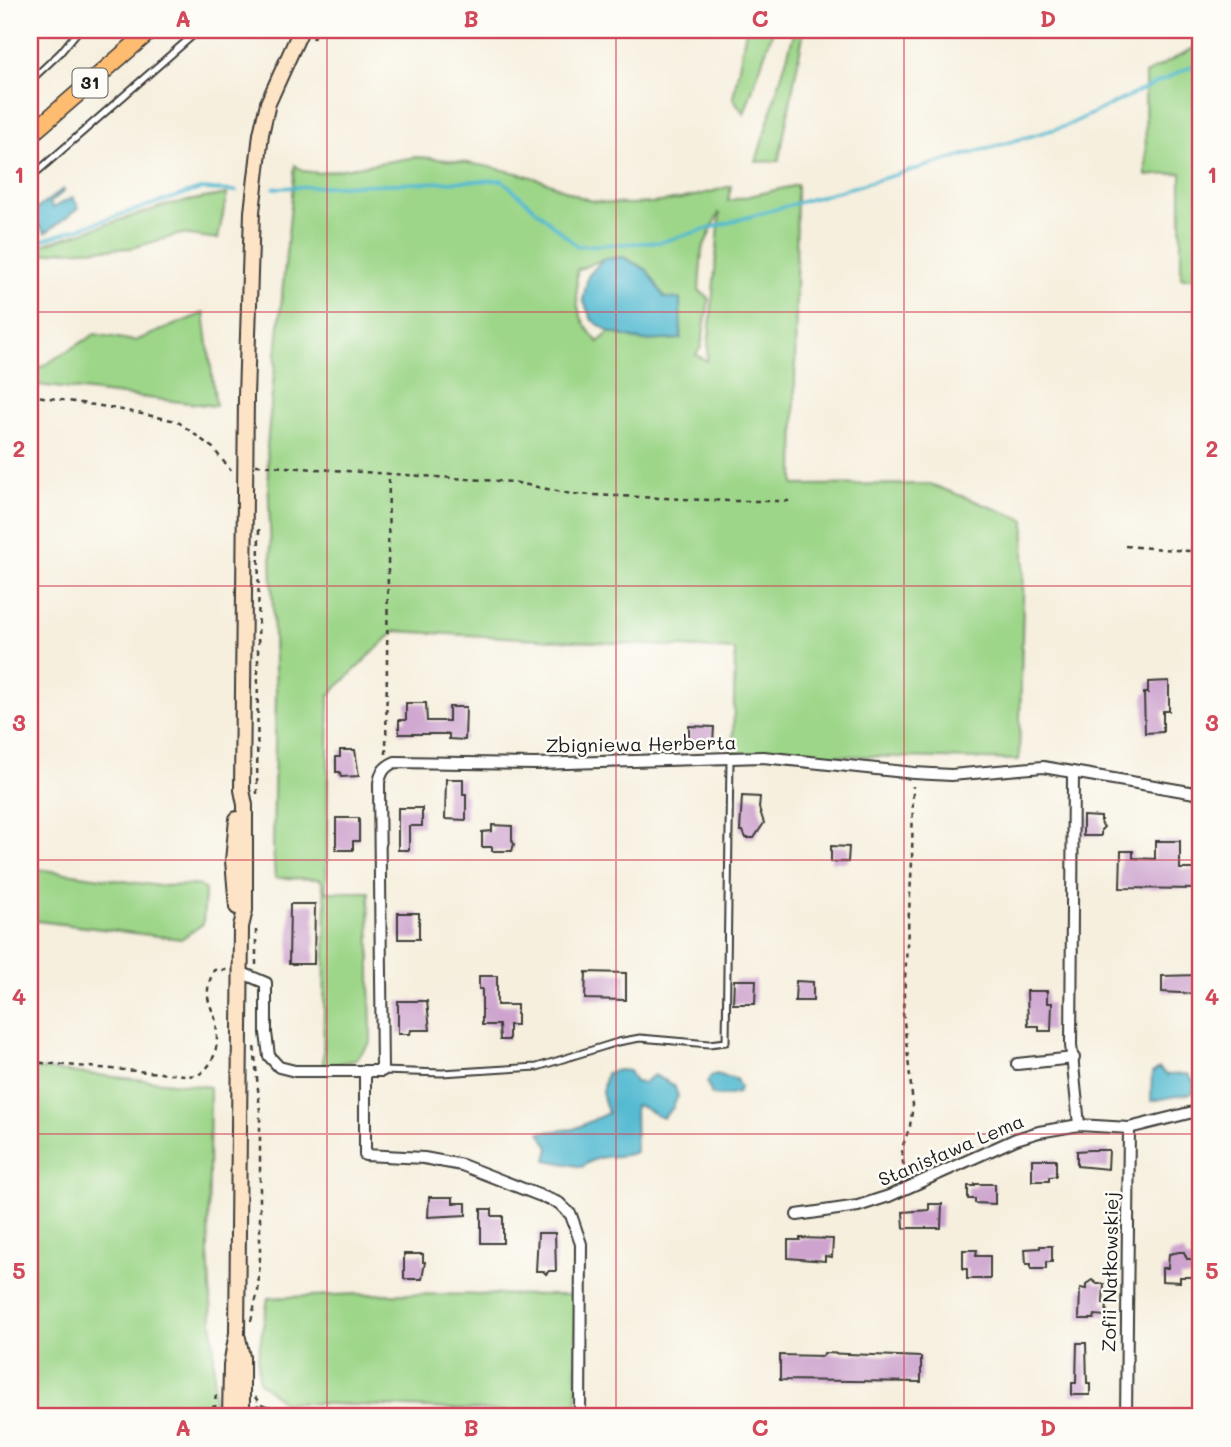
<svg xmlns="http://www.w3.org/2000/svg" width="1231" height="1447" font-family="Mali,sans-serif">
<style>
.green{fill:#9dd689;stroke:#5c7952;stroke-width:2;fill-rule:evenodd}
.water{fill:#53bad1;stroke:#386b76;stroke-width:2}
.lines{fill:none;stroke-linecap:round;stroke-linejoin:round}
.stream{stroke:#53bad1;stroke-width:3.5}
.building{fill:#cea4cf}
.service-casing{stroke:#3d3c39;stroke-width:9}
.minor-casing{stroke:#3d3c39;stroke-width:14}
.secondary-casing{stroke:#3d3c39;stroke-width:18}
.primary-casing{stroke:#3d3c39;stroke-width:19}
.path{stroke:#3d3c39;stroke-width:2.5;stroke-dasharray:5 5;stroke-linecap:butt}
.service{stroke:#fff;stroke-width:5}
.minor{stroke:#fff;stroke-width:10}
.secondary{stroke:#fee4c6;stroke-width:14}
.primary{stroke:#fdbc70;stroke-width:16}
.grid{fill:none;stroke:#d1495b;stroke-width:2;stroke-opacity:0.55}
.labels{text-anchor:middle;stroke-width:5;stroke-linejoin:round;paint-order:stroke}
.shield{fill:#fdfcf7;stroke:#605f5e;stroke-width:2}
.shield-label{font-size:18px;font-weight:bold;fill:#1c1c1c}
.street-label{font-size:19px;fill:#1c1c1c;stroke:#fdfcf7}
.neatline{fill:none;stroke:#d1495b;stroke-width:2.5}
.grid-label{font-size:23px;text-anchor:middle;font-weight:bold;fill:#d1495b}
</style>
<rect width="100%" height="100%" fill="#fdfcf7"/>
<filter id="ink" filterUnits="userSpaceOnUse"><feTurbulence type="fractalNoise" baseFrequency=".0143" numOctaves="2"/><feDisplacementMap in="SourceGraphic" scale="14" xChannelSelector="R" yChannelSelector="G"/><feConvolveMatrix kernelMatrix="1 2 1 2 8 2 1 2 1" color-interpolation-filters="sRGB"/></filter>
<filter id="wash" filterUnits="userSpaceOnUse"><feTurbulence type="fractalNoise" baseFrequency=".00686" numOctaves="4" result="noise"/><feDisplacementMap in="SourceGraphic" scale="28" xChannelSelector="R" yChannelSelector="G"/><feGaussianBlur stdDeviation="1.57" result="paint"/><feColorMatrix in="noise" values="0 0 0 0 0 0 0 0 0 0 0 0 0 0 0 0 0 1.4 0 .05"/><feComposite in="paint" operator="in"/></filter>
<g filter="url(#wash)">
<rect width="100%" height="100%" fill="#f6efde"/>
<g class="green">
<path d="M746,30H773L744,114L733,98Z"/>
<path d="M795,30H804L779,161L756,162Z"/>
<path d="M1201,44V278H1181V173L1146,176L1145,74Z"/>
<path d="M416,157C452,159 503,168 538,179C556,184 574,197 593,201C640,209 686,200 731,186L728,201L797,185L794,485L930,484L1025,520L1019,760L733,753L735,650L395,631L329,695L326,892H369L371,1042L355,1060L323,1067L326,902L321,879L275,878L273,847L276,693L267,445L295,165L303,171L319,173ZM719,213L720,214L707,361L696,355L701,347L709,299L699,290L702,250ZM623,257L647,270L665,298L644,341L610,332L598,342C575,317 576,303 577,270L603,259Z"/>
<path d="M227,194L218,239L181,234L132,248L60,251L30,257V250L33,248L170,204Z"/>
<path d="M204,313L216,406L30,384V374L95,334L135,341Z"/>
<path d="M30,868L159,886L198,885L205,890L203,924L181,939L30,920Z"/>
<path d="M30,1068L210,1087L208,1252L214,1353V1417H30Z"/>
<path d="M357,1294L576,1295L577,1414L282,1402L259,1381L258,1356L268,1298Z"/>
</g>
<g class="water">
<path d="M63,189L64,191L50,203L53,208L73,197L79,208L45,233L30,214Z"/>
<path d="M623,257L647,270L665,298L680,299L681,339L644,341L610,332L592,320L583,300L588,276L603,259Z"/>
<path d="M1159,1068L1167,1075L1188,1074L1195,1084L1193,1093L1151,1101L1152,1073Z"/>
<path d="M619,1070L629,1071L635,1082L643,1083L654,1075L674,1085L678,1096L672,1109L663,1118C653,1115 645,1106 635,1105L636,1152C614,1161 602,1151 582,1167L546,1160L549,1148L540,1132L574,1129L608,1113L602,1093L606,1073Z"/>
<path d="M716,1074L736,1079L740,1088L738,1093L726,1096L712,1095L707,1082L711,1076Z"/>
</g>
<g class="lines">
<g class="stream">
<path d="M274,188L502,180L577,246L661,242L1066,126L1201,62"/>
<path d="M30,244L200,189L236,191"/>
</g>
</g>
<g id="blocks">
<g class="building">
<path d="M1169,681V711H1163V732L1145,733L1144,693H1148V682Z"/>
<path d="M406,703H426L427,721H449V707H466L465,740L449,739V734H399V720H406Z"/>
<path d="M689,726L714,727L713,744L689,743Z"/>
<path d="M340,750H355L359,776L341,777L340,772H336V757H340Z"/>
<path d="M446,779H463V794H466V820L445,819Z"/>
<path d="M742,796L760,797L759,808L764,823L754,838H746L743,831H740Z"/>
<path d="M398,808H422V826H409V850H398Z"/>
<path d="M1083,816L1101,817V823L1104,827L1101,830V836H1083Z"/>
<path d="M336,818H359V841H353V850H336Z"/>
<path d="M492,825L512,826V840L514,844L512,851H492V847H482V832L492,831Z"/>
<path d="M1155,841H1180V869H1196V889L1120,888L1121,851H1133V858L1155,859Z"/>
<path d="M831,846L849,847L848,862H831Z"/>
<path d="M290,904H315L314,964H289Z"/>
<rect x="398" y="913" width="21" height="26"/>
<path d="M586,972L626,973V1000L585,999Z"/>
<path d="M1198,975V994L1162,992V976Z"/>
<path d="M479,976H497V1005H517V1025H509V1040H500L499,1025H482V989H479Z"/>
<path d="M734,980H756L755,1004H733Z"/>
<path d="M796,981L813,982V1001H795Z"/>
<path d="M1027,991H1047V1003H1052L1051,1031H1039V1026H1028Z"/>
<path d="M398,1001H427L430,1030H411L410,1034H398Z"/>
<path d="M1090,1150H1109L1108,1169L1077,1166V1151Z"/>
<path d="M1032,1159H1056V1176L1049,1177V1181H1032Z"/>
<path d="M975,1184H995V1204L975,1203V1199H968V1186H975Z"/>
<path d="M429,1197H453V1203H466V1215L428,1217Z"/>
<path d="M929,1204H942L941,1228H904L903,1212L929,1210Z"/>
<path d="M481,1209H492V1216H503V1243H481Z"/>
<path d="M538,1233H555L556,1271H549L546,1274L543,1271H536Z"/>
<path d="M800,1238L833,1239L832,1257L825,1256V1261L788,1258V1240H800Z"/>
<path d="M1040,1246H1052V1262H1046V1269H1031V1264H1026L1025,1249L1040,1248Z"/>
<path d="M963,1250H977L976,1256H990V1279H967V1269H963Z"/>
<path d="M1179,1252H1184L1187,1259H1193V1277H1180V1282L1162,1281V1268H1168L1169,1254Z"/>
<path d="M404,1254H423V1262H425L422,1279H404Z"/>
<path d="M1092,1280L1097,1284H1104L1103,1303H1107L1106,1316L1095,1315L1094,1319H1079L1080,1288L1086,1289V1284Z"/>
<path d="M1077,1343H1086L1087,1383H1090V1395H1072V1383H1076Z"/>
<path d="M824,1353L921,1357V1382L780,1380V1355L823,1356Z"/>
</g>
</g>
</g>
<g filter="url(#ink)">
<use href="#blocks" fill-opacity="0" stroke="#3d3c39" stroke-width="2"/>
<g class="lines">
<defs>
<g id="service">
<path d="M30,81L60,53L79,30"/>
<path d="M30,178L199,30"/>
<path d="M382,1071L442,1073L537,1067L618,1042L640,1038L709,1044L726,1042L730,760"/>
</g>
<g id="minor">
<path d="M1073,774L1071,1045L1079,1125"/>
<path d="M240,972L266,983V1033L269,1056L279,1067L295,1071H365"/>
<path d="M1017,1064L1074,1058"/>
<path d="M797,1215L858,1206L889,1196L1016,1139L1039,1132L1079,1125L1129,1128L1201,1110"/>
<path d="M580,1417L581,1244L571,1215L559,1203L462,1165L424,1158L365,1155V1071H382L379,783C381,772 384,767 395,762L535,764L763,757L914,773L951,775L1043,767L1201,794"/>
<path d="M1126,1417L1129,1128"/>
</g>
<g id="secondary">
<path d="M237,907L233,861L237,819"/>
<path d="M238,1338L242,1357V1417"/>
<path d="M230,1417L231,1365L237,1333L241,927L245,910V805L242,790L246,396L252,212L261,134L268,103L301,30"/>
</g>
<path id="primary" d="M30,135L151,30"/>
</defs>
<use href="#service" class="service-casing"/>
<use href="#minor" class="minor-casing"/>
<use href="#secondary" class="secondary-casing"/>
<use href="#primary" class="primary-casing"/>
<g class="path">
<path d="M313,39L318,30"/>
<path d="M30,395L107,407L177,421L213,448L231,471"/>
<path d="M256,465L513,482L571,494L730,501H790"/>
<path d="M1125,546L1201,552"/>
<path d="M386,754L389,474"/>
<path d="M257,794L259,527"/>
<path d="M256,965V926"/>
<path d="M30,1062L196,1076C216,1066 219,1044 216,1023C215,1014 209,1006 208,997C207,987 210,979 214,970H227"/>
<path d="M910,1173L903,1163L902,1148L910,1126L913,1105L903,1012L912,862L913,786"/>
<path d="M251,1321L258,1291L260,1257V1111L254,1045"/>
<path d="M255,1397L261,1405L266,1407L265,1417"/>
<path d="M256,1406L276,1412L559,1417"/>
<path d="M212,1407H215L216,1390"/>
<path d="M266,1407L279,1410"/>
</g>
<use href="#service" class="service"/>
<use href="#minor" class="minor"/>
<use href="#secondary" class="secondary"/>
<use href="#primary" class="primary"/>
</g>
</g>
<path class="grid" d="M327,30V1417M616,30V1417M904,30V1417M30,312H1201M30,586H1201M30,860H1201M30,1134H1201"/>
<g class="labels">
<rect class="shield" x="72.5" y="68.5" width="35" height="29" rx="5"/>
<g class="shield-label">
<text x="90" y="89">31</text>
</g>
<g class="street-label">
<text transform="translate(641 744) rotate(-1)" y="7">Zbigniewa Herberta</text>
<text transform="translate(951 1150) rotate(-23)" y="7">Stanisława Lema</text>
<text transform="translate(1110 1272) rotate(-89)" y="7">Zofii Nałkowskiej</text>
</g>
</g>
<rect width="1231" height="1447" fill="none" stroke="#fdfcf7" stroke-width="77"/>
<rect x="38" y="38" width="1154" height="1370" class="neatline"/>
<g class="grid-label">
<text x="183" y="27">A</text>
<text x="471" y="27">B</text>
<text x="760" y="27">C</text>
<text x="1048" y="27">D</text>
<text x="19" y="183">1</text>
<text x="1212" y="183">1</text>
<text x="19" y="457">2</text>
<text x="1212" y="457">2</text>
<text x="19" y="731">3</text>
<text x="1212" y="731">3</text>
<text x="19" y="1005">4</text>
<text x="1212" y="1005">4</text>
<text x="19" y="1279">5</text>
<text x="1212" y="1279">5</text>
<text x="183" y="1436">A</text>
<text x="471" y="1436">B</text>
<text x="760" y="1436">C</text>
<text x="1048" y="1436">D</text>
</g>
</svg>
